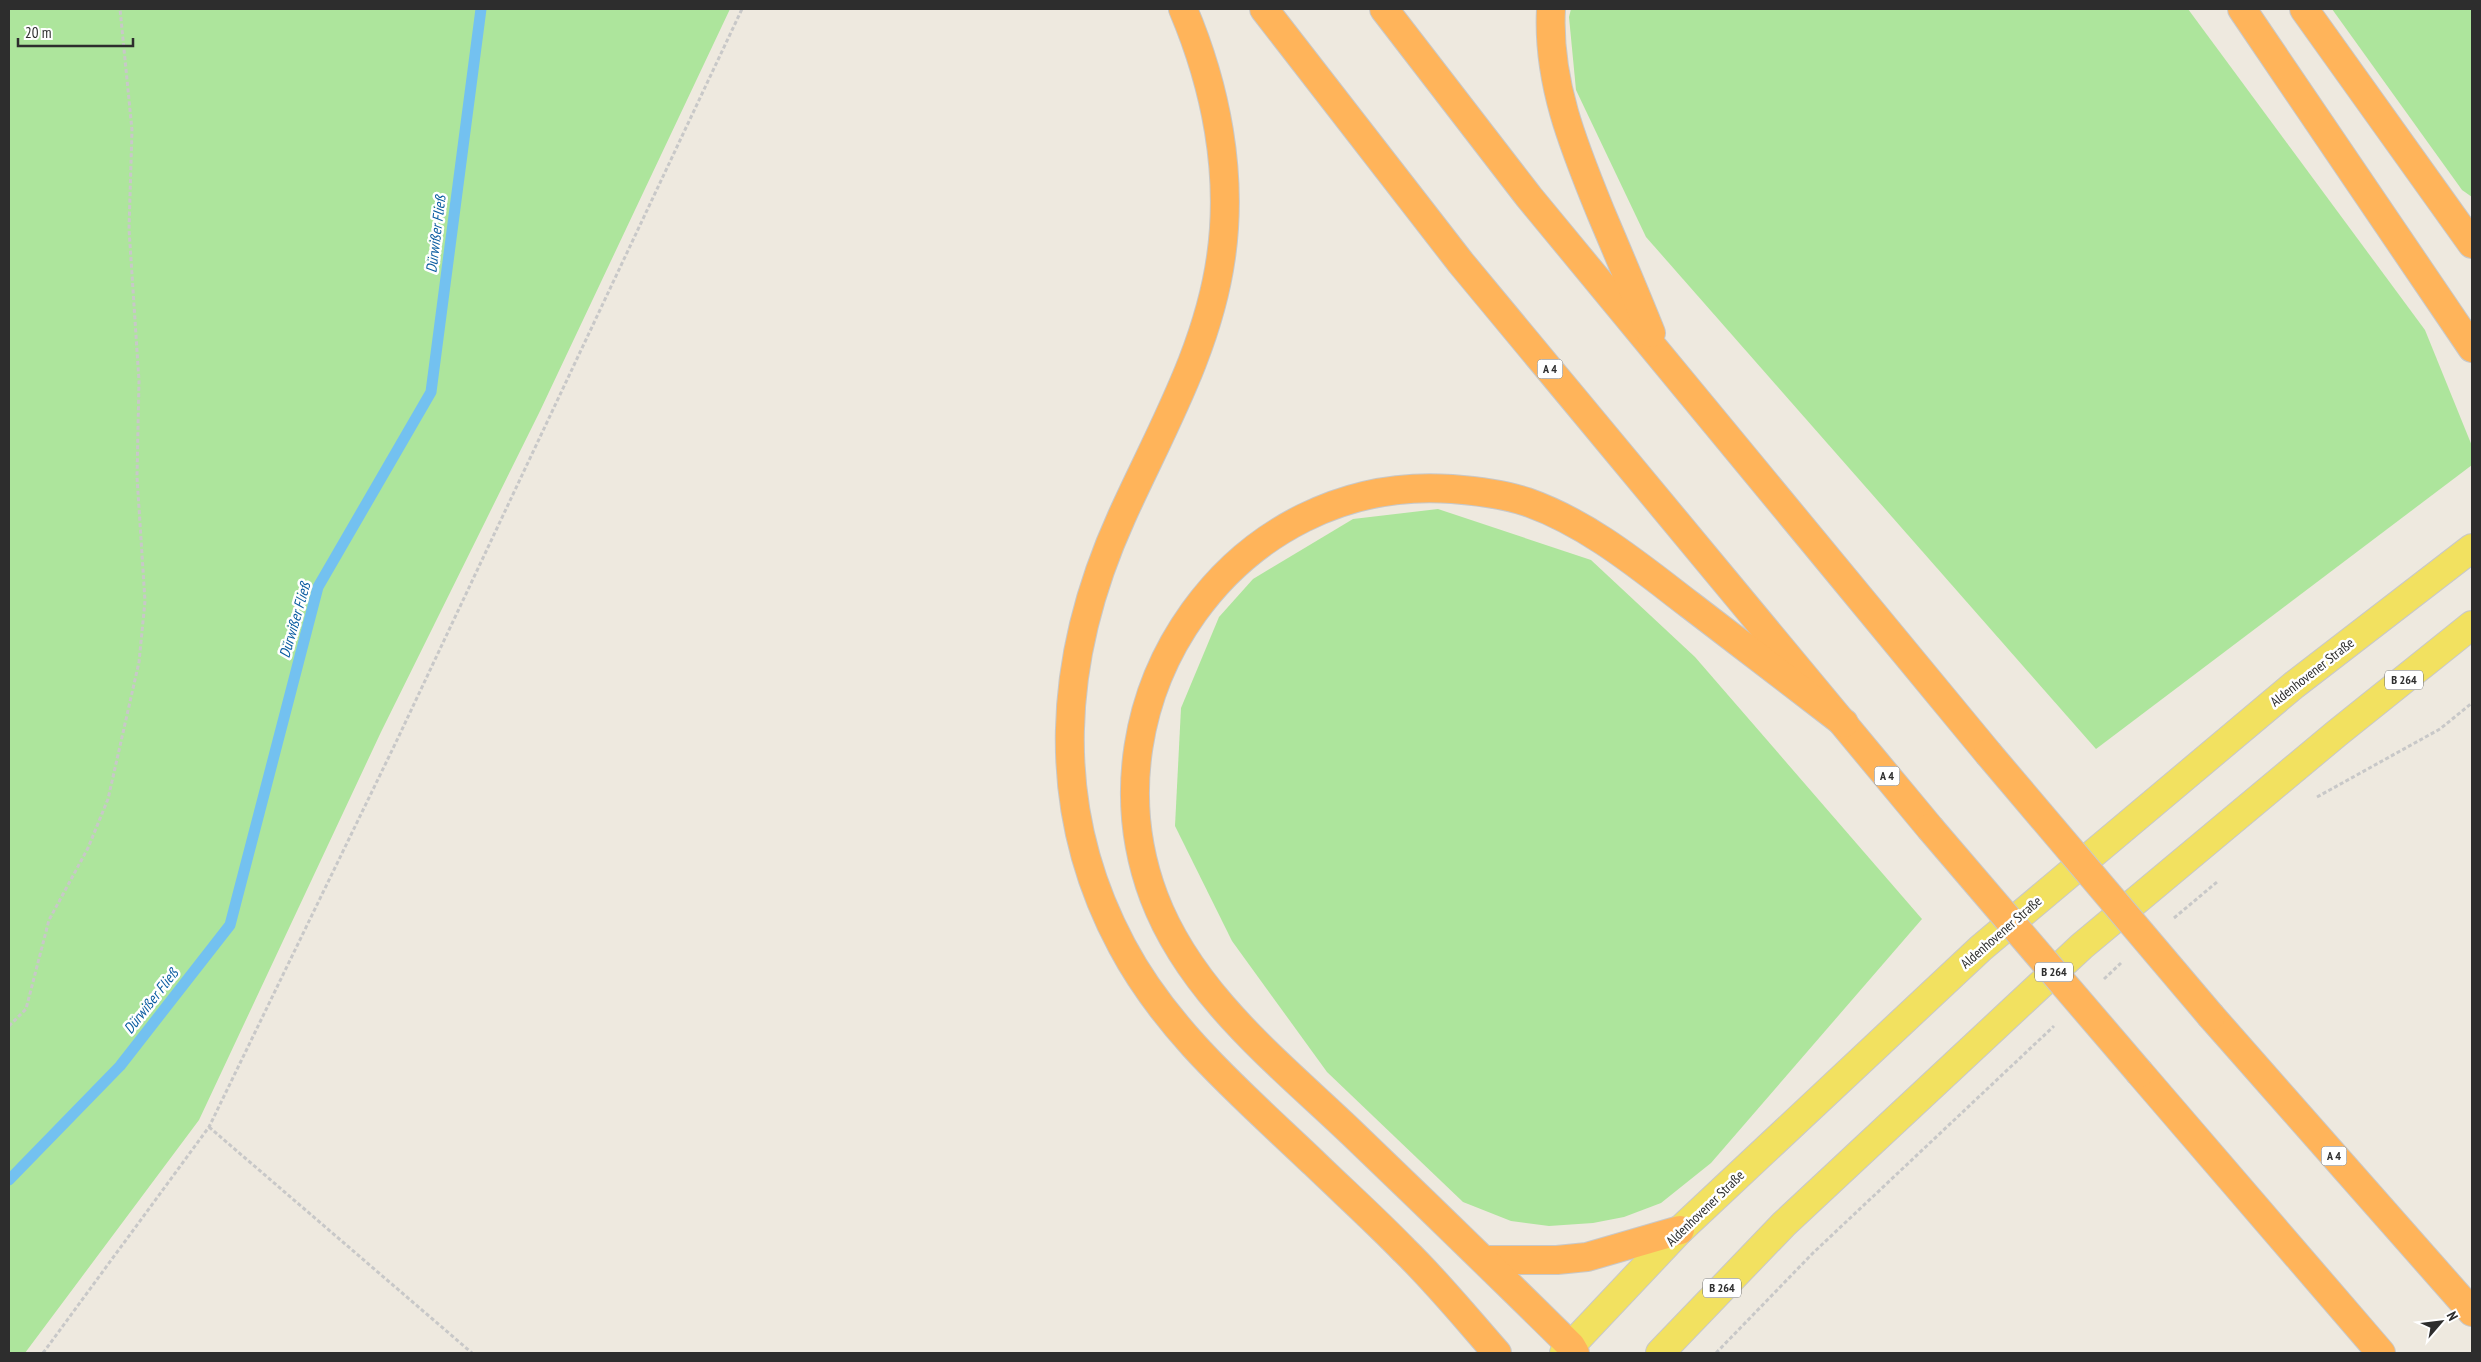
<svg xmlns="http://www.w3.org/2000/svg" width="2481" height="1362" font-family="'PT Sans Narrow',sans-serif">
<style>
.green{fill:#ade59c}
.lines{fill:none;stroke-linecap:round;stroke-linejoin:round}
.stream{stroke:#73c1f0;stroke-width:11}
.primary-casing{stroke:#c8c8c8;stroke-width:30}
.highway-casing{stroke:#c8c8c8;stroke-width:30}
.path{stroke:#c8c8c8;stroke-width:3;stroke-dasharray:4 2.5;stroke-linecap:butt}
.primary{stroke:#f2e160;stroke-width:28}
.highway{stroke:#ffb45a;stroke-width:28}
.highway-bridge-casing{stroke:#c8c8c8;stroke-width:30;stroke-linecap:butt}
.highway-bridge{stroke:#ffb45a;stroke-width:28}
.labels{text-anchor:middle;stroke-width:5;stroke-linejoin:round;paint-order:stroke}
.shield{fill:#fff;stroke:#6c6c6c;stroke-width:1}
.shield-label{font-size:12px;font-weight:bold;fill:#2d2d2d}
.street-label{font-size:14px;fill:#2d2d2d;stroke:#fff}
.water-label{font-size:15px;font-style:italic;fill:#0c5da1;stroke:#fff}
</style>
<rect width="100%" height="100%" fill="#eee9df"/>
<g class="green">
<path d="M9,9H730L540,411L381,732L199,1120L25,1353H9Z"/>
<path d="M1571,9H2188L2425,330L2472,446V465L2096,749L1646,237L1576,90L1569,17Z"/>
<path d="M2332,9H2472V197L2462,190Z"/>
<path d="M1438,509L1591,560L1695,657L1922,919L1711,1163L1661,1203L1624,1217L1593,1223L1549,1226L1511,1221L1463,1202L1327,1072L1232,941L1175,826L1181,708L1219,617L1253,579L1353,519Z"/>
</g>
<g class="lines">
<path class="stream" d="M9,1180L120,1066L230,925L318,587L431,392L481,9"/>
<defs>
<g id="primary">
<path d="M1564,1353L1680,1230L1981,948L2294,685L2472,548"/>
<path d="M1660,1353L1784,1224L2082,946L2336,734L2472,625"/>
</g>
<g id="highway">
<path d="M1183,9C1216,87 1233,173 1221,257C1208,350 1160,432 1122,516C1058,657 1047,806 1122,946C1168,1033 1245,1097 1315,1164C1345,1193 1375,1220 1404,1250C1437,1282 1467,1319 1497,1353"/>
<path d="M1264,9L1461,263L1930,828"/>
<path d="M1384,9L1529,197L1988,753"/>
<path d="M1551,9C1547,82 1574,147 1601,213C1618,253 1635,293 1651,333"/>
<path d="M2242,9L2472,348"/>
<path d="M2304,9L2472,244"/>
<path d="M2211,1016L2472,1312"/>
<path d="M2140,1073L2381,1353"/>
<path d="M1484,1260H1557L1587,1257L1680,1230"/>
<path d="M1575,1353L1571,1346C1499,1275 1426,1204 1353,1134C1280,1064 1191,995 1154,897C1079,697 1236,473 1452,489C1477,491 1503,494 1527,502C1589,524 1639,566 1690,605C1742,645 1793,684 1844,723"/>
</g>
</defs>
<use href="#primary" class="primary-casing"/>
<use href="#highway" class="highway-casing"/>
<g class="path">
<path d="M2317,797L2440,729L2472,703"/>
<path d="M2174,918L2217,882"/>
<path d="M2104,979L2121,963"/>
<path d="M9,1026L26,1009L49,920L88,848L108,799L139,662L145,601L137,477L139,381L129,229L132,130L120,9"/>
<path d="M209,1127L472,1353"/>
<path d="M43,1353L209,1127L398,738L742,9"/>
<path d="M1716,1353L1813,1253L2054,1026"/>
</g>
<use href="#primary" class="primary"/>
<use href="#highway" class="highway"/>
<defs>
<g id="highway-bridge">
<path d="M1988,753L2211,1016"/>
<path d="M1930,828L2140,1073"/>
</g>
</defs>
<use href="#highway-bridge" class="highway-bridge-casing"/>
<use href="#highway-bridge" class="highway-bridge"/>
</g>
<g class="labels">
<g class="shield">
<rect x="1537.5" y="359.5" width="25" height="19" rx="4"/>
<rect x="2385" y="670.5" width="38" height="19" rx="4"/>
<rect x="1874.5" y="766.5" width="25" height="19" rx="4"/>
<rect x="2035" y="962.5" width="38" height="19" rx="4"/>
<rect x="2321.5" y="1146.5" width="25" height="19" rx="4"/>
<rect x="1703" y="1278.5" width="38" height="19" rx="4"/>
</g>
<g class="shield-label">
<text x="1550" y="373">A 4</text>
<text x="2404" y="684">B 264</text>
<text x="1887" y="780">A 4</text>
<text x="2054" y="976">B 264</text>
<text x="2334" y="1160">A 4</text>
<text x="1722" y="1292">B 264</text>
</g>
<g class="street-label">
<text transform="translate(2312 672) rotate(-38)" y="5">Aldenhovener Straße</text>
<text transform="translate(2001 932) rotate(-41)" y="5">Aldenhovener Straße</text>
<text transform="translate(1705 1208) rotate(-44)" y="5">Aldenhovener Straße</text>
</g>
<g class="water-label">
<text transform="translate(436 234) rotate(-83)" y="5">Dürwißer Fließ</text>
<text transform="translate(295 620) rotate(-74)" y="5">Dürwißer Fließ</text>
<text transform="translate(151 1001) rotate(-52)" y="5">Dürwißer Fließ</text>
</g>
</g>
<rect width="2481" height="1362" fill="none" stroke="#2d2d2d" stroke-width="20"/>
<g transform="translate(2441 1322) rotate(62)" stroke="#ffffff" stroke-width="4" paint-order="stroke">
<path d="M0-4L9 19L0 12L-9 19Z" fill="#2d2d2d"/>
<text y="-8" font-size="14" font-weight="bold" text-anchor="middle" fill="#2d2d2d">N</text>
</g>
<path d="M18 38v8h115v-8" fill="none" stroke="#2d2d2d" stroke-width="2.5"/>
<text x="25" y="38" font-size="15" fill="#2d2d2d" stroke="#ffffff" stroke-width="4" paint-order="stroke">20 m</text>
</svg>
